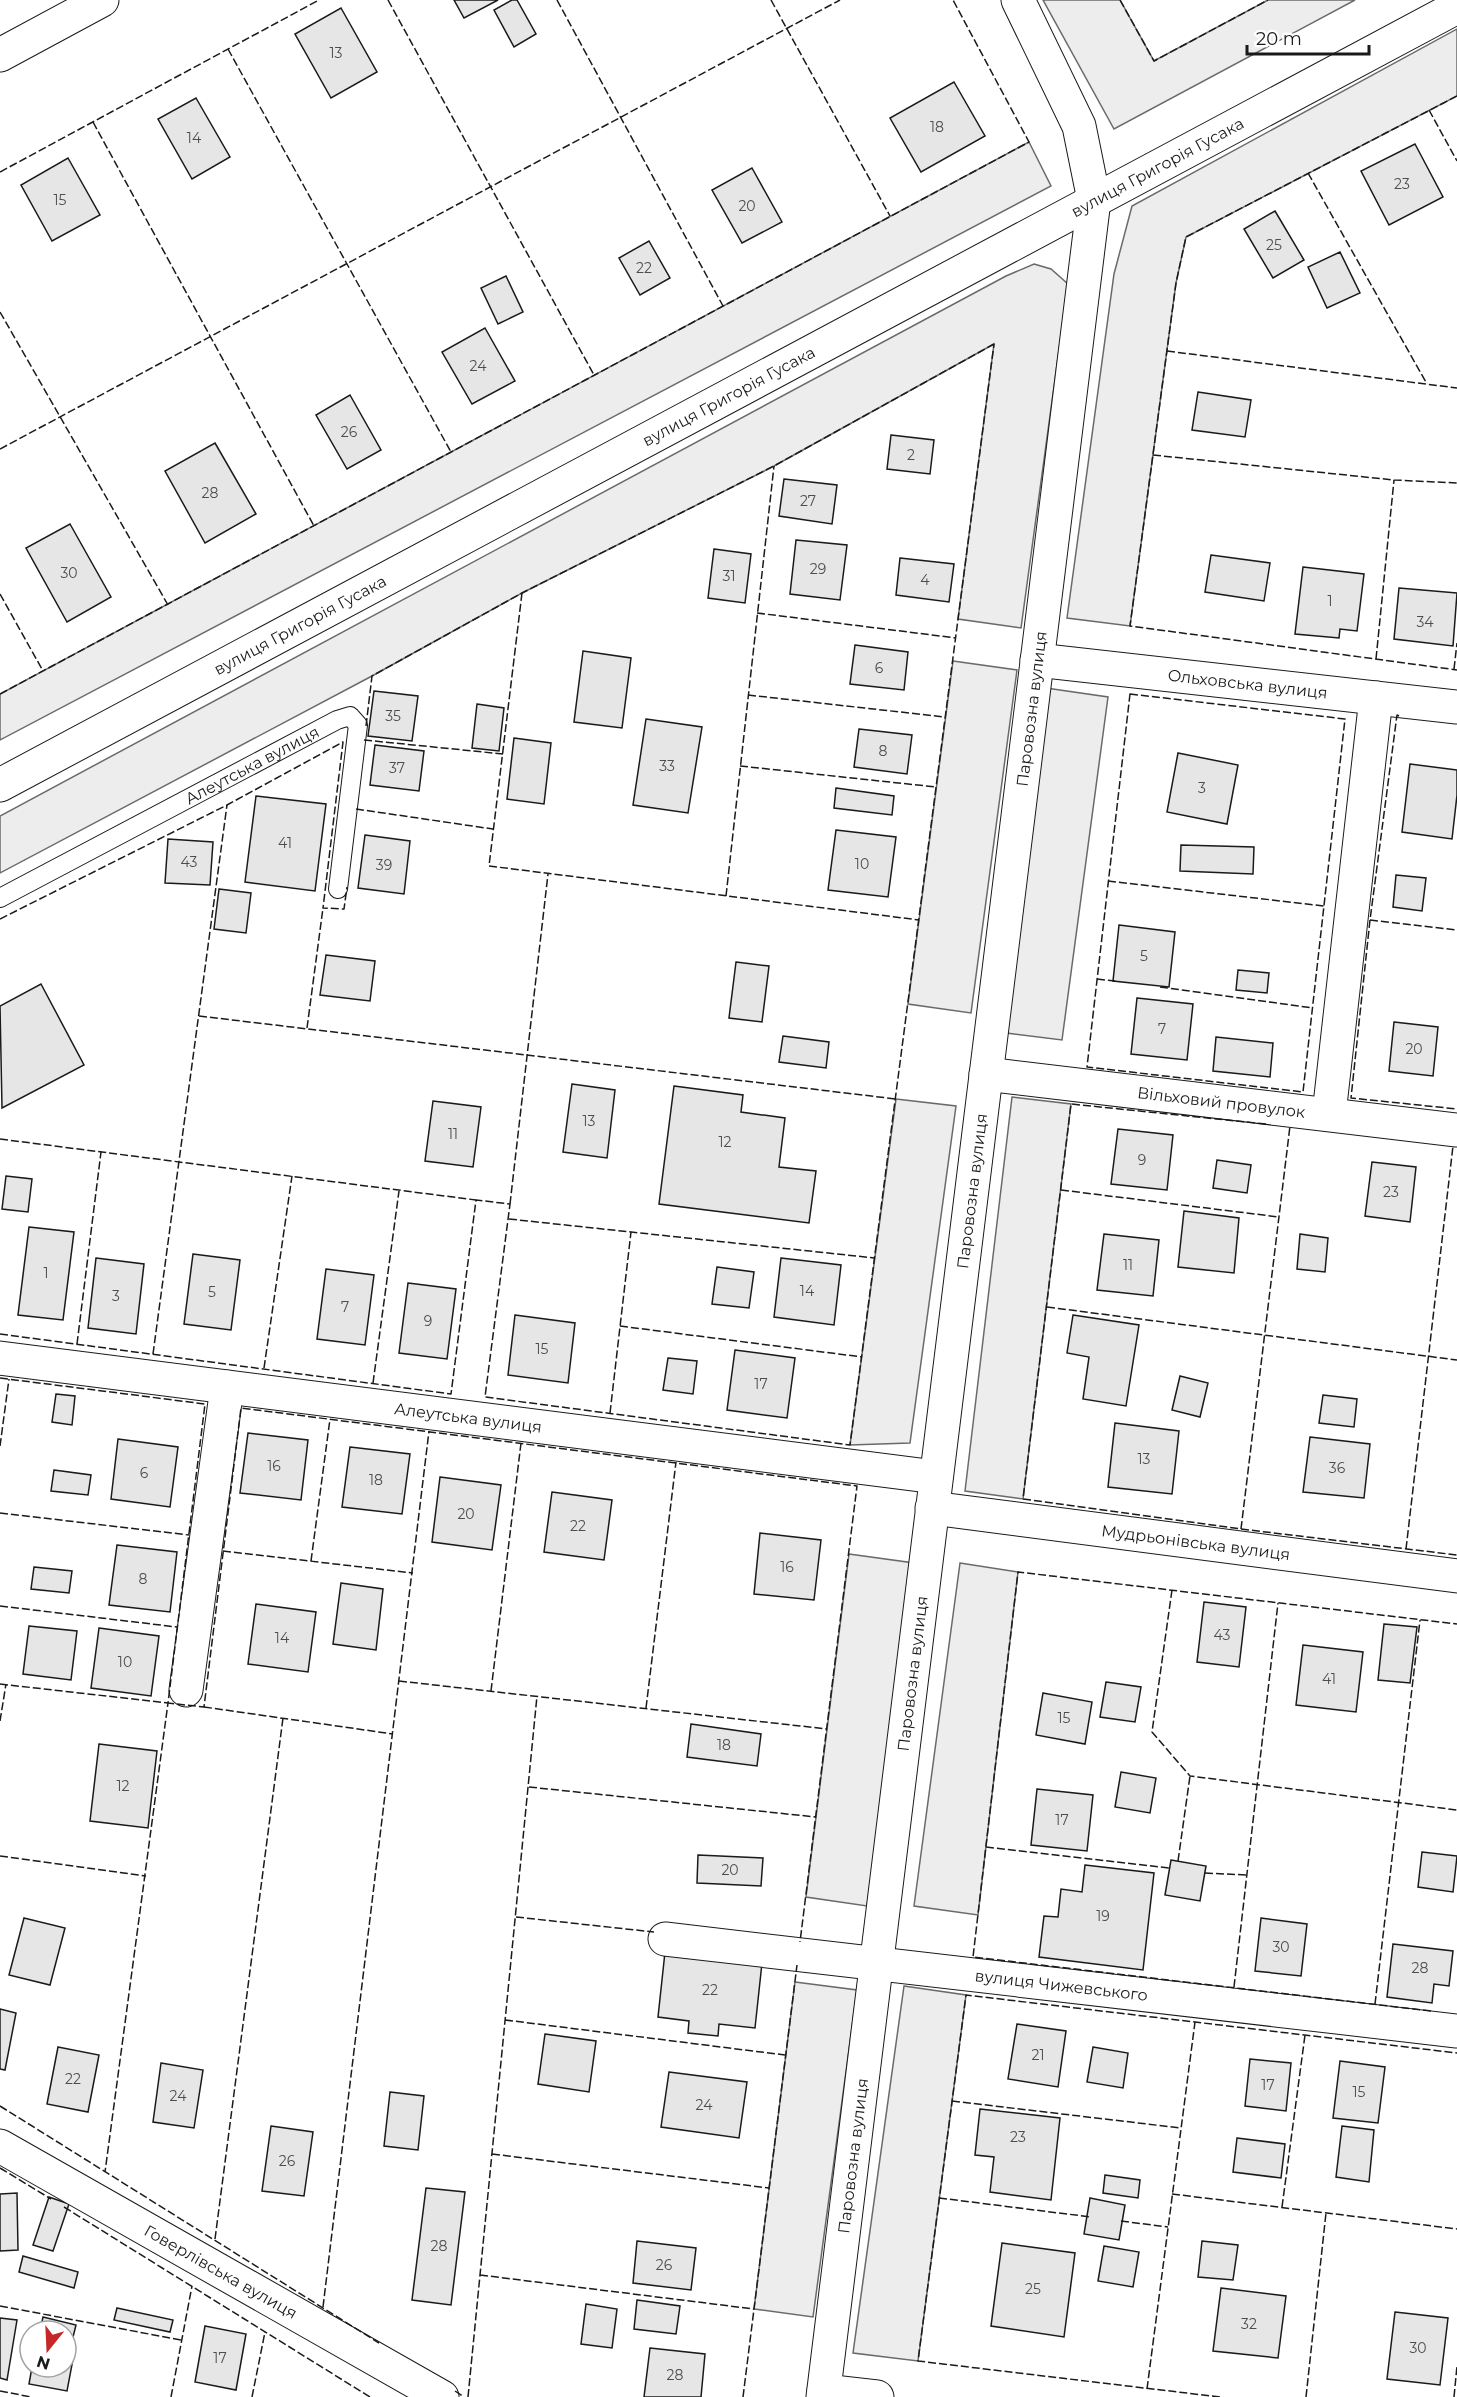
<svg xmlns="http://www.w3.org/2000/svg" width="1457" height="2397" font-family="Montserrat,sans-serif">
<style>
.built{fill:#ededed;stroke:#6a6a6a;stroke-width:1.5}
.building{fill:#e6e6e6;stroke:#1a1a1a;stroke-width:1.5}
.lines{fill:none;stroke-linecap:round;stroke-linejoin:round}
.service-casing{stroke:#1a1a1a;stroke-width:20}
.minor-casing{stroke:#1a1a1a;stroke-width:35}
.service{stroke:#fff;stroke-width:18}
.minor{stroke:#fff;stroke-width:33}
.fence{stroke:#1a1a1a;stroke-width:1.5;stroke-dasharray:8 3;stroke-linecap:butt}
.labels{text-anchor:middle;stroke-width:4.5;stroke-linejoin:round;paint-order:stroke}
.number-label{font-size:14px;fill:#4d4d4d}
.street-label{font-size:16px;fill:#1a1a1a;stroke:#fff}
</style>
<rect width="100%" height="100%" fill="#fff"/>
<g class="built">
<path d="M1043,0H1120L1154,61L1268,0H1355L1114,129Z"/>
<path d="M1457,29V96L1186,237L1176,283L1130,626L1067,618L1114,274L1132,206Z"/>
<path d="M1029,142L1051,186L0,740V694Z"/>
<path d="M1034,264L1051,269L1068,284L1021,628L958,619L994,344L774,466L522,593L372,676L0,873V816L1006,276Z"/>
<path d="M953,661L1017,670L971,1013L908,1004Z"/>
<path d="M1046,688L1108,697L1062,1040L999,1032Z"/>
<path d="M1012,1097L1071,1104L1023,1499L965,1491Z"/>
<path d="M896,1099L956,1106L910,1443L850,1445Z"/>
<path d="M849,1554L914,1563L867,1906L806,1897Z"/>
<path d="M960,1563L1018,1572L978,1915L914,1906Z"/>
<path d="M795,1982L857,1990L813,2317L754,2309Z"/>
<path d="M904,1986L966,1995L918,2361L853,2353Z"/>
</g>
<g class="building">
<path d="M454,0H498L464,18Z"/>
<path d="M512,0H517L536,34L514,47L494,10Z"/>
<path d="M341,8L377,72L331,98L295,34Z"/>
<path d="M954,82L985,136L921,172L890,118Z"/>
<path d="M196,98L230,157L192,179L158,119Z"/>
<path d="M1415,144L1443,197L1389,225L1361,171Z"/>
<path d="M68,158L100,215L52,241L21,185Z"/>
<path d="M752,168L782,222L742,243L712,190Z"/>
<path d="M1275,211L1304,260L1273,278L1244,229Z"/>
<path d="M649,241L670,278L640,295L619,258Z"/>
<path d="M1340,252L1360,293L1327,308L1308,267Z"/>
<path d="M506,276L523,312L498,324L481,288Z"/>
<path d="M485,328L515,381L472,404L442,352Z"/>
<path d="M1198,392L1251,400L1245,437L1192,430Z"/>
<path d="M350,395L381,450L347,469L316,415Z"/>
<path d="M891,435L934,440L930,474L887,469Z"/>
<path d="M215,443L256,514L205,543L165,471Z"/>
<path d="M784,479L837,485L832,524L779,516Z"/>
<path d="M70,524L111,597L67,622L26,548Z"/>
<path d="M796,540L847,545L840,600L790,594Z"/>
<path d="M714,549L751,554L745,603L708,598Z"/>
<path d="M1211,555L1270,563L1264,601L1205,592Z"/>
<path d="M900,558L954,564L949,602L896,595Z"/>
<path d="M1303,567L1364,574L1357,631L1340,629L1339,638L1295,634Z"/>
<path d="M1399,588L1457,593L1453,646L1394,639Z"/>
<path d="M855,645L908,652L904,690L850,684Z"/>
<path d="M583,651L631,658L622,728L574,722Z"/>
<path d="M374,691L418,696L412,741L368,736Z"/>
<path d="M477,704L504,708L499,751L472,748Z"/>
<path d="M646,719L702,727L688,813L633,805Z"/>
<path d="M859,729L912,735L907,774L854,767Z"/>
<path d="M514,738L551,743L544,804L507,799Z"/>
<path d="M375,745L424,751L419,791L370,785Z"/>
<path d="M1178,753L1238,765L1227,824L1167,812Z"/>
<path d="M1410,764L1457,770V795L1452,839L1402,832Z"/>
<path d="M836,788L894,796L892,815L834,808Z"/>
<path d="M256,796L326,804L315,891L245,882Z"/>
<path d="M836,830L896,837L888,897L828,890Z"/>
<path d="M365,835L410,841L404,894L358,888Z"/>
<path d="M168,839L213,842L210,885L165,883Z"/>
<path d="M1181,845L1254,847L1253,874L1180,871Z"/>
<path d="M1396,875L1426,878L1422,911L1393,907Z"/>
<path d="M219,889L251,893L246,933L214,929Z"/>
<path d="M1119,925L1175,932L1169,987L1113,981Z"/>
<path d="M326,955L375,961L370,1001L320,995Z"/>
<path d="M736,962L769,966L762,1022L729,1018Z"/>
<path d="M1238,970L1269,973L1267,993L1236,990Z"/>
<path d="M41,984L84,1065L2,1108L0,1006Z"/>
<path d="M1137,998L1193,1004L1187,1060L1131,1054Z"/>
<path d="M1394,1022L1438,1027L1433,1076L1389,1071Z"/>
<path d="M783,1036L829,1042L826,1068L779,1062Z"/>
<path d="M1216,1037L1273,1043L1270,1077L1213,1071Z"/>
<path d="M572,1084L615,1090L607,1158L563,1152Z"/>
<path d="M674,1086L743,1095L741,1112L785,1118L779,1167L816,1171L809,1223L659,1204Z"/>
<path d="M433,1101L481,1107L473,1167L425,1161Z"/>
<path d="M1118,1129L1173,1135L1167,1190L1111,1184Z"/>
<path d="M1217,1160L1251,1165L1247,1193L1213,1188Z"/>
<path d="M1372,1162L1416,1167L1410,1222L1365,1216Z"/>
<path d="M6,1176L32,1179L28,1212L2,1209Z"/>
<path d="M1184,1211L1239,1218L1234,1273L1178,1267Z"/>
<path d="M29,1227L74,1232L63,1320L18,1315Z"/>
<path d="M1104,1234L1159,1240L1153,1296L1097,1290Z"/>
<path d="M1300,1234L1328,1238L1325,1272L1297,1269Z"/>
<path d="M193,1254L240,1260L231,1330L184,1324Z"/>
<path d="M96,1258L144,1264L136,1334L88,1328Z"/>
<path d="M781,1258L841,1265L834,1325L774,1317Z"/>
<path d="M717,1267L754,1272L749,1308L712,1304Z"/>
<path d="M326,1269L374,1275L365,1345L317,1339Z"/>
<path d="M408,1283L456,1289L447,1359L399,1353Z"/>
<path d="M515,1315L575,1323L568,1383L508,1375Z"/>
<path d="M1073,1315L1139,1325L1126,1406L1083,1399L1089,1357L1067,1353Z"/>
<path d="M735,1350L795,1358L787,1418L727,1410Z"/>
<path d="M668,1358L697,1361L693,1394L663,1390Z"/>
<path d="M1180,1376L1208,1383L1200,1417L1172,1410Z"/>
<path d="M56,1394L75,1396L72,1425L52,1422Z"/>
<path d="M1323,1395L1357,1399L1354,1427L1319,1423Z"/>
<path d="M1115,1423L1179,1431L1172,1494L1108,1487Z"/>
<path d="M248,1433L308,1440L301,1500L240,1493Z"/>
<path d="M1310,1437L1370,1444L1364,1498L1303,1492Z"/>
<path d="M118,1439L178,1447L170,1507L111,1499Z"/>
<path d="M350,1447L410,1454L402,1514L342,1507Z"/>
<path d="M54,1470L91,1475L88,1495L51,1491Z"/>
<path d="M440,1477L501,1485L492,1550L432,1542Z"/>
<path d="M552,1492L612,1500L604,1560L544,1552Z"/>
<path d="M760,1533L821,1540L814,1600L754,1594Z"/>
<path d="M117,1545L177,1552L170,1612L109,1605Z"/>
<path d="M34,1567L72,1571L69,1593L31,1589Z"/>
<path d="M341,1583L383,1589L376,1650L333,1644Z"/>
<path d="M1204,1602L1246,1607L1239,1667L1197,1662Z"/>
<path d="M256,1604L316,1612L308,1672L248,1664Z"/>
<path d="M1384,1624L1417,1627L1410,1683L1378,1680Z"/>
<path d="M29,1626L77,1631L71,1680L23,1674Z"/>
<path d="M99,1628L159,1636L151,1696L91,1688Z"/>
<path d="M1303,1645L1363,1652L1356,1712L1296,1705Z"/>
<path d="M1106,1682L1141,1687L1135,1722L1100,1717Z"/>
<path d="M1043,1693L1092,1702L1085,1744L1036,1735Z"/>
<path d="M691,1724L761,1734L757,1766L687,1757Z"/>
<path d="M99,1744L157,1751L148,1828L90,1821Z"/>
<path d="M1121,1772L1156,1778L1150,1813L1115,1807Z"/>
<path d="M1037,1789L1093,1795L1087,1851L1031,1845Z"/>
<path d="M1422,1852L1457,1856L1453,1892L1418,1887Z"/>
<path d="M698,1855L763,1858L761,1886L697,1883Z"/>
<path d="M1171,1860L1206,1866L1200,1901L1165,1895Z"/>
<path d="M1085,1865L1154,1873L1143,1970L1039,1957L1044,1916L1058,1917L1061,1889L1082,1892Z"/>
<path d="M24,1918L65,1928L50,1985L9,1975Z"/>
<path d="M1261,1918L1307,1924L1301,1976L1255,1971Z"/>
<path d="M1393,1944L1453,1951L1449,1986L1434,1984L1432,2003L1387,1997Z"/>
<path d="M665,1952L762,1963L755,2028L719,2024L718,2036L688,2033L689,2021L658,2017Z"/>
<path d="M0,2009L16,2013L5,2070L0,2069Z"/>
<path d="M1017,2024L1066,2031L1058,2087L1008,2079Z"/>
<path d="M545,2034L596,2041L589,2092L538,2084Z"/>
<path d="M58,2047L99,2055L88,2112L47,2104Z"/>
<path d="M1093,2047L1128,2053L1123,2088L1087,2082Z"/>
<path d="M1250,2059L1291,2063L1286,2111L1245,2106Z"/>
<path d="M1340,2061L1385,2067L1378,2123L1333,2118Z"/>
<path d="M161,2063L203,2070L194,2128L153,2122Z"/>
<path d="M669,2072L747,2082L739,2138L661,2127Z"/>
<path d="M390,2092L424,2096L418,2150L384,2146Z"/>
<path d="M980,2109L1060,2118L1051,2200L990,2192L994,2157L975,2155Z"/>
<path d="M271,2126L313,2132L304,2196L262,2191Z"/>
<path d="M1342,2126L1374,2130L1369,2182L1336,2177Z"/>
<path d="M1237,2138L1285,2144L1281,2178L1233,2172Z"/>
<path d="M1105,2175L1140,2180L1138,2198L1103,2193Z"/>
<path d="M426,2188L465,2192L451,2305L412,2300Z"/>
<path d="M17,2193L18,2250L0,2251V2194Z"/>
<path d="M49,2197L69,2204L53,2251L33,2245Z"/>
<path d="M1090,2198L1125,2205L1119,2240L1084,2234Z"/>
<path d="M637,2241L696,2248L691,2290L633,2283Z"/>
<path d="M1202,2241L1238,2245L1233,2280L1198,2277Z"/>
<path d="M1002,2243L1075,2253L1064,2337L991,2326Z"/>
<path d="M1104,2246L1139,2252L1133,2287L1098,2281Z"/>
<path d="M23,2256L78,2272L74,2288L19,2272Z"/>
<path d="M1221,2288L1286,2296L1278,2358L1213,2351Z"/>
<path d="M637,2300L680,2306L676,2334L634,2329Z"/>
<path d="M586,2304L617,2309L612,2348L581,2344Z"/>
<path d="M117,2308L173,2320L170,2332L114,2320Z"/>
<path d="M1395,2312L1448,2318L1440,2385L1387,2379Z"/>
<path d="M43,2317L76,2325L71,2345L66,2344V2331H40Z"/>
<path d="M0,2318L17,2320L7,2380L0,2378Z"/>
<path d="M205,2326L246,2334L236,2390L195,2382Z"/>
<path d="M650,2348L705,2354L701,2397H644Z"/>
<path d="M66,2353L74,2354L67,2391L29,2384L32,2367H66Z"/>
</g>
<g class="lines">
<defs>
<g id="service">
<path id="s1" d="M0,898L337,720L350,716L358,725L338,889"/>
</g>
<g id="minor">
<path d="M0,55L102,0"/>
<path id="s2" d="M1037,660L1457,707"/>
<path id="s3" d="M0,785L1457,7"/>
<path id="s4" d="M986,1074L1457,1130"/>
<path d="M1329,1114L1376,698"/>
<path id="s5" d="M0,1358L936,1477"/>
<path id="s6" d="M932,1508L1457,1576"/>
<path d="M186,1690L227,1387"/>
<path id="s7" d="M665,1939L1457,2031"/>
<path id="s8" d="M0,2146L442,2397"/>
<path d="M824,2391L877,2397"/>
<path id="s9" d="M823,2397L1094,200L1079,126L1018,0"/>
</g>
</defs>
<use href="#service" class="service-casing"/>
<use href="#minor" class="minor-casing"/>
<use href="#service" class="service"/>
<use href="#minor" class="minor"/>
<g class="fence">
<path d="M388,0L594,375"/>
<path d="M557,0L723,306"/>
<path d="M771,0L890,216"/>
<path d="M1120,0L1154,61L1268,0"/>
<path d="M228,49L451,452"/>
<path d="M1457,96L1186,237L1176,283L1130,626L1457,670"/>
<path d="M1429,110L1457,161"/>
<path d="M93,122L314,526"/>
<path d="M0,172L319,0"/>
<path d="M1308,173L1427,384"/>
<path d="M0,312L168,605"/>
<path d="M1167,351L1457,388"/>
<path d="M0,449L840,0"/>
<path d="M1153,455L1394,480L1457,483"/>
<path d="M522,593L489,866L919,920"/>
<path d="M0,594L43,671"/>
<path d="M757,613L956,638"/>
<path d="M1376,659L1394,480"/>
<path d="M1454,669L1457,643"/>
<path d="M0,694L1029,142L953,0"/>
<path d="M1130,694L1345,719L1303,1092L1087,1067Z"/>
<path d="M748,695L945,717"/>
<path d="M1399,716L1397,715L1370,920L1351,1098L1457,1109"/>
<path d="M366,726L372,676L522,593L774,466L994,344"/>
<path d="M364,740L503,754"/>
<path d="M740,766L936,787"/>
<path d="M356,809L493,829"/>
<path d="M1108,881L1324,906"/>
<path d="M726,896L774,466"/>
<path d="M0,919L227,805L343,742L323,908L344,909L347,887"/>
<path d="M1370,920L1457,930"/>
<path d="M1097,979L1115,981"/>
<path d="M1160,987L1313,1008"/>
<path d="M199,1016L896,1099"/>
<path d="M307,1028L323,908"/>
<path d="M1266,1124L1071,1104L1023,1499L1241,1529L1457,1555"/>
<path d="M0,1139L476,1200"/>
<path d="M1061,1190L1279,1217"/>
<path d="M510,1204L548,874"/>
<path d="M509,1219L875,1258"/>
<path d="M1047,1307L1457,1360"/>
<path d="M620,1326L862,1357"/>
<path d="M0,1334L451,1394L476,1200L510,1204L485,1397L850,1445L994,344"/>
<path d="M77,1344L101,1152"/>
<path d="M153,1354L227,805"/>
<path d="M264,1368L292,1176"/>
<path d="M0,1378L205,1404L168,1703L204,1707L241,1408L857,1486L800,1942"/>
<path d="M373,1383L399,1191"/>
<path d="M610,1413L631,1232"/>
<path d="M0,1446L9,1379"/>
<path d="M0,1513L189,1535"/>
<path d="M1241,1529L1290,1126"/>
<path d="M1406,1549L1453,1146"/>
<path d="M223,1551L413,1573"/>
<path d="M311,1561L330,1419"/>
<path d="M1172,1590L1152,1732L1190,1776L1457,1810"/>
<path d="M0,1606L177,1627"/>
<path d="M399,1681L827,1729"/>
<path d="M0,1684L168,1703L105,2172"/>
<path d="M491,1691L521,1443"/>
<path d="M204,1707L393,1734"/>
<path d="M646,1708L676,1462"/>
<path d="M0,1721L6,1684"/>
<path d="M529,1787L816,1817"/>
<path d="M986,1847L1169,1868"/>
<path d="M0,1856L146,1876"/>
<path d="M1178,1861L1190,1776"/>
<path d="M1205,1873L1247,1875"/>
<path d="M516,1917L654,1932"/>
<path d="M1234,1987L1278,1603"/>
<path d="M1375,2004L1420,1620"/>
<path d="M1431,2011L973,1957L1018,1572L1457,1624"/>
<path d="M505,2020L785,2055"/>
<path d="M952,2101L1181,2128"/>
<path d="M0,2106L379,2343"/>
<path d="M492,2154L769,2188"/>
<path d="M0,2168L51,2199"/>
<path d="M1172,2194L1457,2229"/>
<path d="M939,2198L1091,2217"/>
<path d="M64,2207L370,2397"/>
<path d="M1282,2207L1305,2035"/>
<path d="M1121,2221L1168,2227"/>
<path d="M215,2239L283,1718"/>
<path d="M480,2275L754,2309"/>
<path d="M0,2306L181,2340"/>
<path d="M323,2307L429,1431"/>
<path d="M1147,2389L1195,2022"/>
<path d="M0,2391L31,2397"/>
<path d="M455,2391L464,2397"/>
<path d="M171,2397L192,2286"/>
<path d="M252,2397L265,2332"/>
<path d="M468,2397L537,1696"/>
<path d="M743,2397L797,1965"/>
<path d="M1220,2397L918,2361L966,1995L1457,2053"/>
<path d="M1306,2397L1326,2213"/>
<path d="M1454,2397L1457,2366"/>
</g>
</g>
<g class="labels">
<g class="number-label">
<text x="336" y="58">13</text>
<text x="937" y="132">18</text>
<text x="194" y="143">14</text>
<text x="1402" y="189">23</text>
<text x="60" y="205">15</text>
<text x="747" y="211">20</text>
<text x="1274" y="250">25</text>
<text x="644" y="273">22</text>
<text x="478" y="371">24</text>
<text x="349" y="437">26</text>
<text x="911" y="460">2</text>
<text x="210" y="498">28</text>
<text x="808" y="506">27</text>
<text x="818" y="574">29</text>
<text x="69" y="578">30</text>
<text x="729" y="581">31</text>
<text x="925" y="585">4</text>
<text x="1330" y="606">1</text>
<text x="1425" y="627">34</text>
<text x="879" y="673">6</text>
<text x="393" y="721">35</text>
<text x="883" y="756">8</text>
<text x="667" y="771">33</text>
<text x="397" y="773">37</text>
<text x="1202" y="793">3</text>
<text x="285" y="848">41</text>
<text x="189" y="867">43</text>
<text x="862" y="869">10</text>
<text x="384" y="870">39</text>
<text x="1144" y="961">5</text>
<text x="1162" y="1034">7</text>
<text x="1414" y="1054">20</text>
<text x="589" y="1126">13</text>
<text x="453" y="1139">11</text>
<text x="725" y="1147">12</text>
<text x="1142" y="1165">9</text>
<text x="1391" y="1197">23</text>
<text x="1128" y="1270">11</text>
<text x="46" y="1278">1</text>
<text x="807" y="1296">14</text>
<text x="212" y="1297">5</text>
<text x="116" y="1301">3</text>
<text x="345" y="1312">7</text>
<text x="428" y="1326">9</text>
<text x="542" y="1354">15</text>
<text x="761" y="1389">17</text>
<text x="1144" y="1464">13</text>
<text x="274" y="1471">16</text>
<text x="1337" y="1473">36</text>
<text x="144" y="1478">6</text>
<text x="376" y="1485">18</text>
<text x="466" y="1519">20</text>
<text x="578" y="1531">22</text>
<text x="787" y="1572">16</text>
<text x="143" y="1584">8</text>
<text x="1222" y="1640">43</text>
<text x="282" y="1643">14</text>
<text x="125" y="1667">10</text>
<text x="1329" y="1684">41</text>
<text x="1064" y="1723">15</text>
<text x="724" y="1750">18</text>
<text x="123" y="1791">12</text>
<text x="1062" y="1825">17</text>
<text x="730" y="1875">20</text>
<text x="1103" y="1921">19</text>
<text x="1281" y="1952">30</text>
<text x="1420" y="1973">28</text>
<text x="710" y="1995">22</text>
<text x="1038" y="2060">21</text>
<text x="73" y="2084">22</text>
<text x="1268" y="2090">17</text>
<text x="1359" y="2097">15</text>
<text x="178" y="2101">24</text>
<text x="704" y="2110">24</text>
<text x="1018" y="2142">23</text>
<text x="287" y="2166">26</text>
<text x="439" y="2251">28</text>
<text x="664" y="2270">26</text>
<text x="1033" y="2294">25</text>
<text x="1249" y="2329">32</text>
<text x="1418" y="2353">30</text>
<text x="220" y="2363">17</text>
<text x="675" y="2380">28</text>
</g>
<g class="street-label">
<text dy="6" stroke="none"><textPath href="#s3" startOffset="1312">вулиця Григорія Гусака</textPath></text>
<text dy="6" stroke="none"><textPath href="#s3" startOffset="826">вулиця Григорія Гусака</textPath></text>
<text dy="6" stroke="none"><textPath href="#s3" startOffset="340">вулиця Григорія Гусака</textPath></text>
<text dy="6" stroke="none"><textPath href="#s2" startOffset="212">Ольховська вулиця</textPath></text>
<text dy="6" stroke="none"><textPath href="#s9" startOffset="1701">Паровозна вулиця</textPath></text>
<text dy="6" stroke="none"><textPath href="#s1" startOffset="285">Алеутська вулиця</textPath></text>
<text dy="6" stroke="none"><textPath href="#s4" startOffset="237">Вільховий провулок</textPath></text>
<text dy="6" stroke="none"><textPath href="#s9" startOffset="1215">Паровозна вулиця</textPath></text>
<text dy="6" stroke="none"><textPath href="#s5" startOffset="472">Алеутська вулиця</textPath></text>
<text dy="6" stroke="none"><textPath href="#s6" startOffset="266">Мудрьонівська вулиця</textPath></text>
<text dy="6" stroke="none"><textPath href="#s9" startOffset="729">Паровозна вулиця</textPath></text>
<text dy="6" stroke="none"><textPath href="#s7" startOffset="399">вулиця Чижевського</textPath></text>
<text dy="6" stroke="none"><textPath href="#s9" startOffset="243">Паровозна вулиця</textPath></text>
<text dy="6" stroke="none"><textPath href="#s8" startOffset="254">Говерлівська вулиця</textPath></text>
</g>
</g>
<g transform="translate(48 2349) rotate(198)"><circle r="28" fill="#ffffff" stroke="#a3a3a3" stroke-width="1.5"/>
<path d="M0-4.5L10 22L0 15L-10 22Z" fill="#c62828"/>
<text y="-9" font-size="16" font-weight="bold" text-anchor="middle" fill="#1a1a1a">N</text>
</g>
<path d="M1247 45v9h122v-9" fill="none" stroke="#1a1a1a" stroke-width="3"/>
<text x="1256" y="45" font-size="18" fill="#1a1a1a" stroke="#ffffff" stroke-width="4.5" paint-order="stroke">20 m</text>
</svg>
